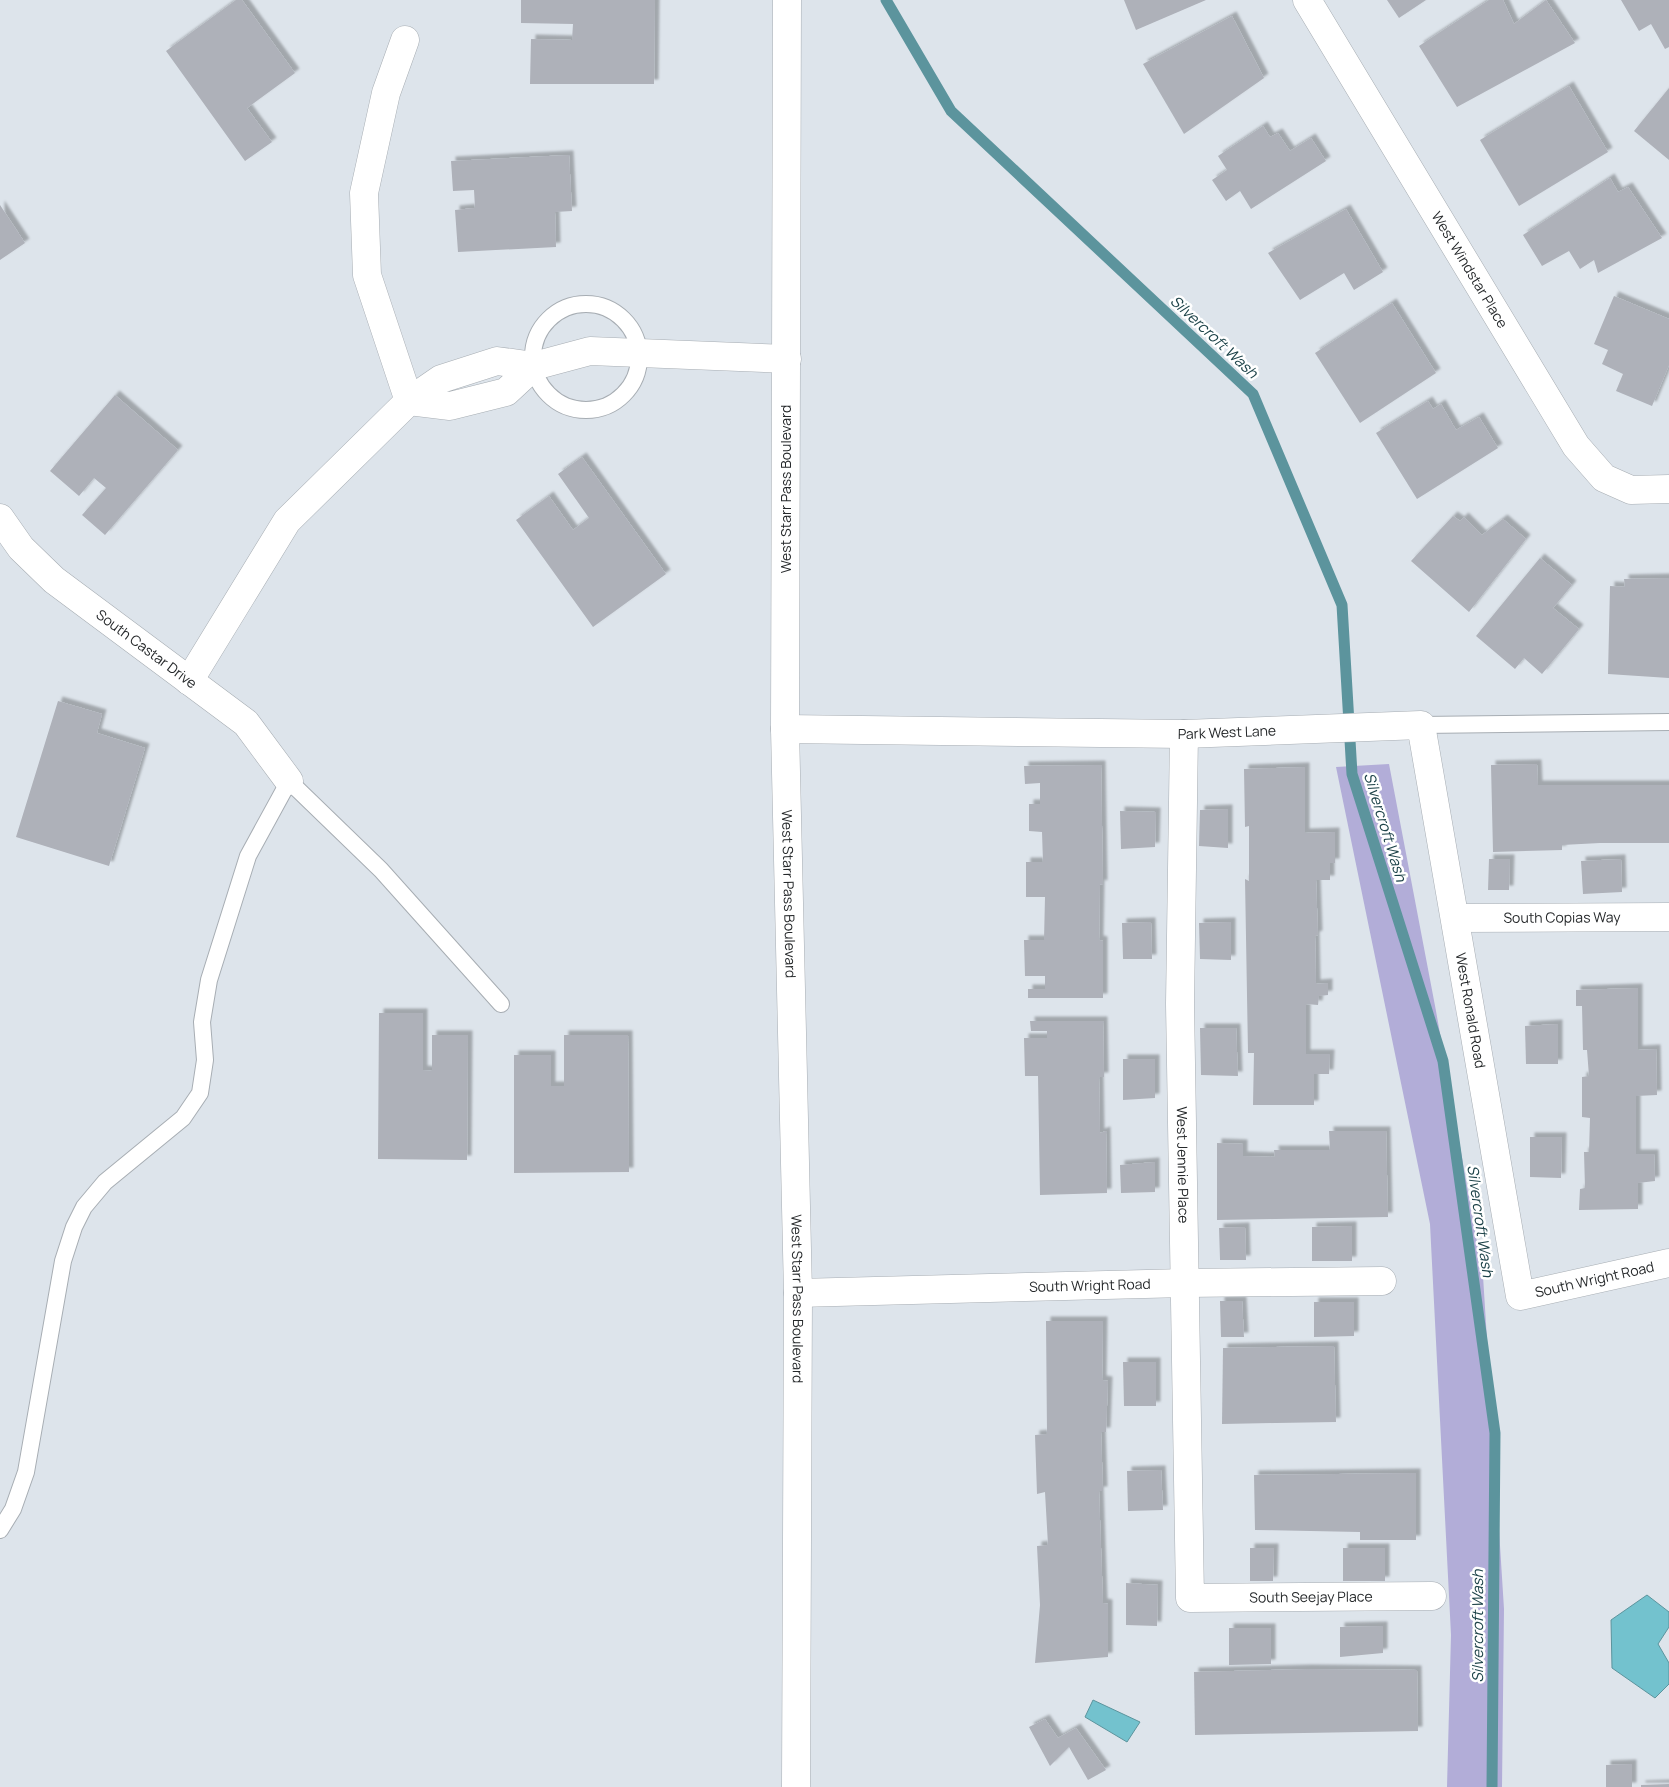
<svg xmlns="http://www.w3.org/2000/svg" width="1669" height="1787" font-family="Manrope,sans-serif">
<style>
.park{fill:#b2add8}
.water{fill:#73c2ce;stroke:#5c949d}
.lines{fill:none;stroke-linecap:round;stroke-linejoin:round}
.stream{stroke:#5c949d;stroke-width:11}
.building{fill:#aeb1b9;filter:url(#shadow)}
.service-casing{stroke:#a7adb3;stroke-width:18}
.minor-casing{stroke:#a7adb3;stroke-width:29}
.tertiary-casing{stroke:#a7adb3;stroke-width:29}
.service{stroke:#fff;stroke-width:16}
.minor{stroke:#fff;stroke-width:28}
.tertiary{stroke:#fff;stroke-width:28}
.labels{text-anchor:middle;stroke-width:5;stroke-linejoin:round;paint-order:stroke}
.street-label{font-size:14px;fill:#26292b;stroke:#fff}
.water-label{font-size:15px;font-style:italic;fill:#1c4248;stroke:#fff}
</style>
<defs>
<filter id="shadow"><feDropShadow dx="4.5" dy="-4.5" stdDeviation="1" flood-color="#0004"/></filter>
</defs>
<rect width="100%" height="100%" fill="#dde4eb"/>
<path class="park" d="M1389,764L1436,1011L1483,1276L1504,1609L1502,1787H1447L1451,1635L1430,1224L1336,767Z"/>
<g class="water">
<path d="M1647,1595L1669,1612V1627L1658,1644L1669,1663V1684L1655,1698L1612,1668L1611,1620Z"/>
<path d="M1093,1700L1140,1722L1127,1742L1085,1717Z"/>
</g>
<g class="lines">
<path class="stream" d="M886,0L951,111L1253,394L1342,605L1352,774L1443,1061L1495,1433L1492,1787"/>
</g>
<g class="building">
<path d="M236,0H242L295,73L247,108L272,142L245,161L166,51Z"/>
<path d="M521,0H655L654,84H530L531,39L572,40L573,24L521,23Z"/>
<path d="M1124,0H1206L1136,30Z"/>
<path d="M1387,0H1426L1399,18Z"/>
<path d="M1489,0H1503L1514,24L1546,0L1575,43L1457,107L1419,46Z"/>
<path d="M1621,0H1669V47L1665,49L1651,24L1639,31Z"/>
<path d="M1232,16L1264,78L1184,134L1143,64Z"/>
<path d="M1569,86L1608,152L1519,206L1480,140Z"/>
<path d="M1669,88V160L1634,131Z"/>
<path d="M1263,126L1270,137L1278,133L1290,151L1311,138L1326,161L1251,209L1240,191L1226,201L1212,180L1227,170L1218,156Z"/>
<path d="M569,155L572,211L555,212L556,247L458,252L455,210L475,208L474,190L453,191L451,161Z"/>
<path d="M1610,178L1618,192L1628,187L1662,238L1598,273L1594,260L1580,269L1569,251L1542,266L1523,235Z"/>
<path d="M0,205L25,243L0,260Z"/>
<path d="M1346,209L1383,272L1354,290L1344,273L1300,300L1268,253Z"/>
<path d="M1614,296L1669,319V365L1652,406L1616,391L1623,374L1602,364L1608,350L1594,344Z"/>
<path d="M1392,303L1436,373L1360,423L1315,353Z"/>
<path d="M115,395L178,450L105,535L82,515L106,488L94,478L79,496L50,471Z"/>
<path d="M1428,401L1433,409L1441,404L1456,430L1479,417L1498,448L1417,499L1376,433Z"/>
<path d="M582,457L666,574L593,627L516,520L549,496L573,530L589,518L558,474Z"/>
<path d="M1453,516L1460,521L1464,517L1482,535L1503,519L1526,539L1469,612L1411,561Z"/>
<path d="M1540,558L1572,585L1553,608L1579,629L1542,674L1524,658L1515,669L1476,636Z"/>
<path d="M1669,578V678L1608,674L1610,586L1625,587L1624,579Z"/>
<path d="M58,701L102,714L97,733L145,748L109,866L16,837Z"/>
<path d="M1537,764L1538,785H1669V843H1600L1562,845V850L1493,852L1491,765Z"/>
<path d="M1101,765L1103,885L1100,884L1099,940L1103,941V998H1028V989H1045V976H1025L1024,940H1044L1045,897H1026V862H1043L1042,832L1029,831V804H1040V783L1025,784L1024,766Z"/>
<path d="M1305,767V833L1335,832V863H1330V880H1316L1318,935L1315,936L1316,984L1328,983V995L1319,996L1318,1005L1306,1004V1054H1330L1329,1074H1314V1105H1253L1254,1053H1248L1245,879L1249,881V826L1245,827L1244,769Z"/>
<path d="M1228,809V848L1199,846L1200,810Z"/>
<path d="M1120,811L1156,812L1155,847L1121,849Z"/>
<path d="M1489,859H1510L1509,890H1488Z"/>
<path d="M1621,859L1622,892L1583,894L1581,861Z"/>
<path d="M1151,922L1152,959H1123L1122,923Z"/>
<path d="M1231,922V960L1200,959L1199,923Z"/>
<path d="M1638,988V1050L1656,1049L1657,1095L1636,1096V1154H1654L1655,1181L1638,1183V1209L1579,1210L1580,1189L1585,1188L1584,1152H1589L1590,1118L1582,1117V1077L1589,1076L1587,1050H1583L1582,1006H1576V990Z"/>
<path d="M379,1013H423V1070L432,1071V1035H468L467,1160L378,1159Z"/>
<path d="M1030,1021H1103L1104,1077H1099L1100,1133L1106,1131L1107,1193L1040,1195L1038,1076H1025L1024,1038H1047V1031H1031Z"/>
<path d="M1558,1024V1064H1526L1525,1026Z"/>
<path d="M1200,1028H1236L1238,1076L1201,1075Z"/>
<path d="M564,1035H628L629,1172L514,1173V1055H551V1086H564Z"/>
<path d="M1123,1059H1155V1098L1123,1100Z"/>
<path d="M1329,1131H1386L1388,1217L1217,1220V1143L1243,1144V1156L1275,1157L1274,1150H1330Z"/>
<path d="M1530,1137H1562L1561,1178L1530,1177Z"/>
<path d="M1155,1162V1192L1121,1193L1120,1165Z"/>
<path d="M1352,1226V1261H1312V1227Z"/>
<path d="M1245,1227L1246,1260H1220L1219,1228Z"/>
<path d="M1220,1301H1242L1244,1337H1221Z"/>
<path d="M1314,1302H1354V1336L1314,1337Z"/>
<path d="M1046,1321H1103L1102,1380L1108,1381L1106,1432H1101L1103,1491H1099L1103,1603L1108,1604V1657L1035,1663L1040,1605L1037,1546L1048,1545L1045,1492L1037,1494L1035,1435L1047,1434Z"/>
<path d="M1334,1346L1336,1422L1222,1424L1223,1348Z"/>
<path d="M1123,1362H1156V1406H1124Z"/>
<path d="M1161,1470L1163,1510L1128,1511L1127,1471Z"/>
<path d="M1416,1473V1540H1360V1532L1255,1530L1254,1475Z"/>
<path d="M1250,1548H1274L1273,1581H1250Z"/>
<rect x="1343" y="1548" width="42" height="33"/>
<path d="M1126,1583L1158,1585L1157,1626L1126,1625Z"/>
<path d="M1383,1626V1653L1340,1657V1627Z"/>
<path d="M1229,1628H1271V1664L1229,1665Z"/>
<path d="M1307,1669L1417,1670L1418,1731L1195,1735L1194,1672Z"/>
<path d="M1045,1719L1058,1738L1076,1728L1106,1770L1088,1780L1069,1747L1050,1766L1029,1727Z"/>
<path d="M1632,1764V1787H1606V1765Z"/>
<path d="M1669,1784V1787H1641V1785Z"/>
</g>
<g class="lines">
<defs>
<g id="service">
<circle cx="586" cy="357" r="53"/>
<path d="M1421,725L1669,722"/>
<path d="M0,1530L13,1509L26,1472L63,1261L74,1227L84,1207L105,1182L183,1118L200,1093L205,1060L202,1022L209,980L248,856L289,781L381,870L501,1004"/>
</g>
<g id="minor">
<path id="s1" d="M1307,0L1576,446L1604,478L1631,490L1669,489"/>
<path d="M534,366L506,392L450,406L409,401L441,379L497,361L534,366L590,351L787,359"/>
<path id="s2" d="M0,518L21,548L54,580L246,723L289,781"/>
<path d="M189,681L287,521L409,401L367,275L364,193L386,93L405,40"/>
<path id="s3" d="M785,729L1184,734L1421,725L1520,1296L1669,1263"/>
<path id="s4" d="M1184,734L1180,1004L1190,1598L1432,1596"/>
<path id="s5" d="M1456,918L1669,917"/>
<path id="s6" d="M798,1293L1185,1283L1382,1281"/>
</g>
<g id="tertiary">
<path id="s7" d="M787,0L785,729L798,1293L796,1787"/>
</g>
</defs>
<use href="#service" class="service-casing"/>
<use href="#minor" class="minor-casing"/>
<use href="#tertiary" class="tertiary-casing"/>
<use href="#service" class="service"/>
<use href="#minor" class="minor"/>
<use href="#tertiary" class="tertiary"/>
</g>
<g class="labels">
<g class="street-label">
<text dy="5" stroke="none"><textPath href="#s1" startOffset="315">West Windstar Place</textPath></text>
<text transform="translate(786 489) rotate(-90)" y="5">West Starr Pass Boulevard</text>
<text dy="5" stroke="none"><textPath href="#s2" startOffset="198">South Castar Drive</textPath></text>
<text dy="5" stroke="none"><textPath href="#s3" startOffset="442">Park West Lane</textPath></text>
<text dy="5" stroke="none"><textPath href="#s7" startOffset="894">West Starr Pass Boulevard</textPath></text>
<text dy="5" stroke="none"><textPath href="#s5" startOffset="106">South Copias Way</textPath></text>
<text dy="5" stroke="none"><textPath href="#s3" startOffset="926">West Ronald Road</textPath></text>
<text dy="5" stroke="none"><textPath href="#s4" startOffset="431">West Jennie Place</textPath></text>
<text dy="5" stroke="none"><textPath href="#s3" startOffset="1292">South Wright Road</textPath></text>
<text dy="5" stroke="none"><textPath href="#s6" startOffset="292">South Wright Road</textPath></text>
<text dy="5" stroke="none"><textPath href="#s7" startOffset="1299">West Starr Pass Boulevard</textPath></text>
<text dy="5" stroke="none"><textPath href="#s4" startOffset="985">South Seejay Place</textPath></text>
</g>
<g class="water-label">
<text transform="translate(1214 337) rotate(43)" y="5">Silvercroft Wash</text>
<text transform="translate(1385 827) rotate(73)" y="5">Silvercroft Wash</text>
<text transform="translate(1480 1221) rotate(82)" y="5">Silvercroft Wash</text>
<text transform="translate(1478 1626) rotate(-90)" y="5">Silvercroft Wash</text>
</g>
</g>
</svg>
